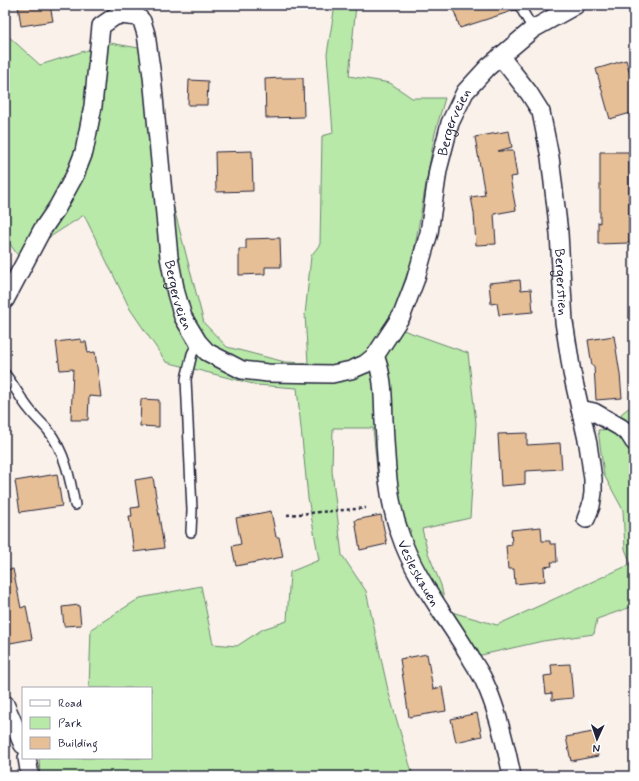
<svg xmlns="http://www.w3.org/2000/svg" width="639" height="781" font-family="Mynerve,sans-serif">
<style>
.green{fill:#b8e9a8;stroke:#6d8672}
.building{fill:#e7bf97;stroke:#22223b}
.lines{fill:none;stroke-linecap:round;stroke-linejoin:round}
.lane-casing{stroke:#22223b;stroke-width:12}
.street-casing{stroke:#22223b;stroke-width:20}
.path{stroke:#22223b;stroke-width:2.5;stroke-dasharray:3 3;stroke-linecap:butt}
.lane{stroke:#fff;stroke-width:9}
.street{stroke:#fff;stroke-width:17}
.labels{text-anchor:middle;stroke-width:3;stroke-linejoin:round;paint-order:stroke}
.street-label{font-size:14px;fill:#22223b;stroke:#fff}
</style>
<rect width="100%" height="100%" fill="#faf2ea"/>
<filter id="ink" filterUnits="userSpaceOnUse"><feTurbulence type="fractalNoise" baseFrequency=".025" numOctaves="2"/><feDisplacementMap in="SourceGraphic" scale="8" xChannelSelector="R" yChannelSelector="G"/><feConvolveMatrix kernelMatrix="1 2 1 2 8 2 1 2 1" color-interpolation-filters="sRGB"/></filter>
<g filter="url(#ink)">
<path class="green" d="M335,5H356L349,76L390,83L412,98H445L435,133L413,257L389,325L468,353L476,423L470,518L422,529L428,553L441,585L445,604L455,613L497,625L631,564L625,549L623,510L604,475L598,430L614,429L622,413L634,404V430L626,438L634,453V606L597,619L594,634L543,641L464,659L433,618L397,550L411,531L378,480L373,428H333L332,471L342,555L366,591L388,690L413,776H40L39,758H151V688H89L91,629L140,598L201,586L213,644L237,646L263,629L287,621L290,572L319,560L308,498L297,388L257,385L166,362L130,309L84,215L19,257L5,237V33L40,65L110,43L156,51L172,201L204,323L227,347L285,362L308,363L305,315L311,256L320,244L322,136L333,133L327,54Z"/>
<g class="building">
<path d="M18,5H50L53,21L21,26Z"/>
<path d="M452,5H513L515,10L460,28Z"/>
<path d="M626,60L634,87V112L610,119L596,69Z"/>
<path d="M280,78H303L304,117L266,118L265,79Z"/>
<path d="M189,80L208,81L207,105H188Z"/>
<path d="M509,131L512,147L498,151H513L517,176L510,177L516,210L494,214L496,244L476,245L474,213L471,197L485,195L475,137Z"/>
<path d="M252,151L253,191L216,192L215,152Z"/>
<path d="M600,152H629V243L598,244V222L600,223Z"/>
<path d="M280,238L281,267H265V274L239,275V249H246V239Z"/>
<path d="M520,280L521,290L531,289L533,312L499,315L497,303L491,304L489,283Z"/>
<path d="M614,336L620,374L622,398L596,400L594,366H592L588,340Z"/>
<path d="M81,339V342H86L88,353L95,352L101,397L89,396L88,420H71L73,369L60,370L56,342Z"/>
<path d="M141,399L159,400V427L140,426Z"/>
<path d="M527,433V445L560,443L562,469L525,471V484L501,486L498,434Z"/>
<path d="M57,474L62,506L20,512L15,481Z"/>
<path d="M153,477L164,548L134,552L129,516H132L131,508L139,507L135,480Z"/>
<path d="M271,511L276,537H279L283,557L236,566L232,546L241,544L236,518Z"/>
<path d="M381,515L387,544L360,550L355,520Z"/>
<path d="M541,527L542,541H550V544H556L557,562H551L552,566L544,567L545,581L515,584L514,569H508L506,546L512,545L511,530Z"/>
<path d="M13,569L21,608L26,606L32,639L5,644V570Z"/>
<path d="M79,605L81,625L64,626L62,607Z"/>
<path d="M427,654L433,689L442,687L446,711L409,717L400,659Z"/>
<path d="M570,664L573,698L552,700V693L546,694L544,676L552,675L551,665Z"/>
<path d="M477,713L482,736L456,742L451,719Z"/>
<path d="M593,732L598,756L571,761L566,737Z"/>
</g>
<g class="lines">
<defs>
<g id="lane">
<path d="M519,5L533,29"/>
<path d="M5,374C14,385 20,398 29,409C35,417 42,423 48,430C65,452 70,478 75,505"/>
<path d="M191,532L192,510L186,379L192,354L198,342"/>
</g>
<g id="street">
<path id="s1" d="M500,56L529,93L541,112L550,157L559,233L564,322L572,373L588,444L593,479V493L591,506L586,519"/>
<path id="s2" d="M5,300L42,230L57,208L75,175L84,152L93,106L101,26L114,17L120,15L138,17L142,21L146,34L152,76L169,257L176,293L183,317L198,342L207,352L242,370L268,373L332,374L351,370L365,364L375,356L402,315L415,281L429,233L438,170L450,123L465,92L488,67L533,29L576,5"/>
<path id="s3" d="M375,356C384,377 383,398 384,421C386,459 387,498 400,534C415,580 448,618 472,660C476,667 482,675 485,683C498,711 506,746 512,776"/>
<path d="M580,409L594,412L620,427L629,434L634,442"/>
<path d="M5,704L23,745"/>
<path d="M27,758L30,776"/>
</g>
</defs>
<use href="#lane" class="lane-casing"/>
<use href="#street" class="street-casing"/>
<path class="path" d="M287,515L366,508"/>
<use href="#lane" class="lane"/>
<use href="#street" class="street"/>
</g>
</g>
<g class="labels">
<g class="street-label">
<text dy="5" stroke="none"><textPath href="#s2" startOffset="1110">Bergerveien</textPath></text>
<text dy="5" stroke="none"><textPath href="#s1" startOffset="241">Bergerstien</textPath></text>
<text dy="5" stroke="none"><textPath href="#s2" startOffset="618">Bergerveien</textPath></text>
<text dy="5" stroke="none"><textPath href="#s3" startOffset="224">Vesleskauen</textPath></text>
</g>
</g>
<rect width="639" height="781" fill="none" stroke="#fff" stroke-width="20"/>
<rect x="10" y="10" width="619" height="761" fill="none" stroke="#22223b" stroke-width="1.5" filter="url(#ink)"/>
<rect x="22" y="687" width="130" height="72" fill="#ffffff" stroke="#a7a7b1"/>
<rect x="30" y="700" width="20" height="6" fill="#ffffff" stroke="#a7a7b1"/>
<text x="58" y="707" font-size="12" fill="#22223b">Road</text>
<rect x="30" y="717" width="20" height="12" fill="#b8e9a8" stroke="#a7a7b1"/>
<text x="58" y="727" font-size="12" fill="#22223b">Park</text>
<rect x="30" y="737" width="20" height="12" fill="#e7bf97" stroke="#a7a7b1"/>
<text x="58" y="747" font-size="12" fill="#22223b">Building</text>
<g transform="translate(597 739) rotate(183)" stroke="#ffffff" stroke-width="3" paint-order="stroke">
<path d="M0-3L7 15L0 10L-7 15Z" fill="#22223b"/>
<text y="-6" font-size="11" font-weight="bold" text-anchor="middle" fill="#22223b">N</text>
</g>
</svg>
